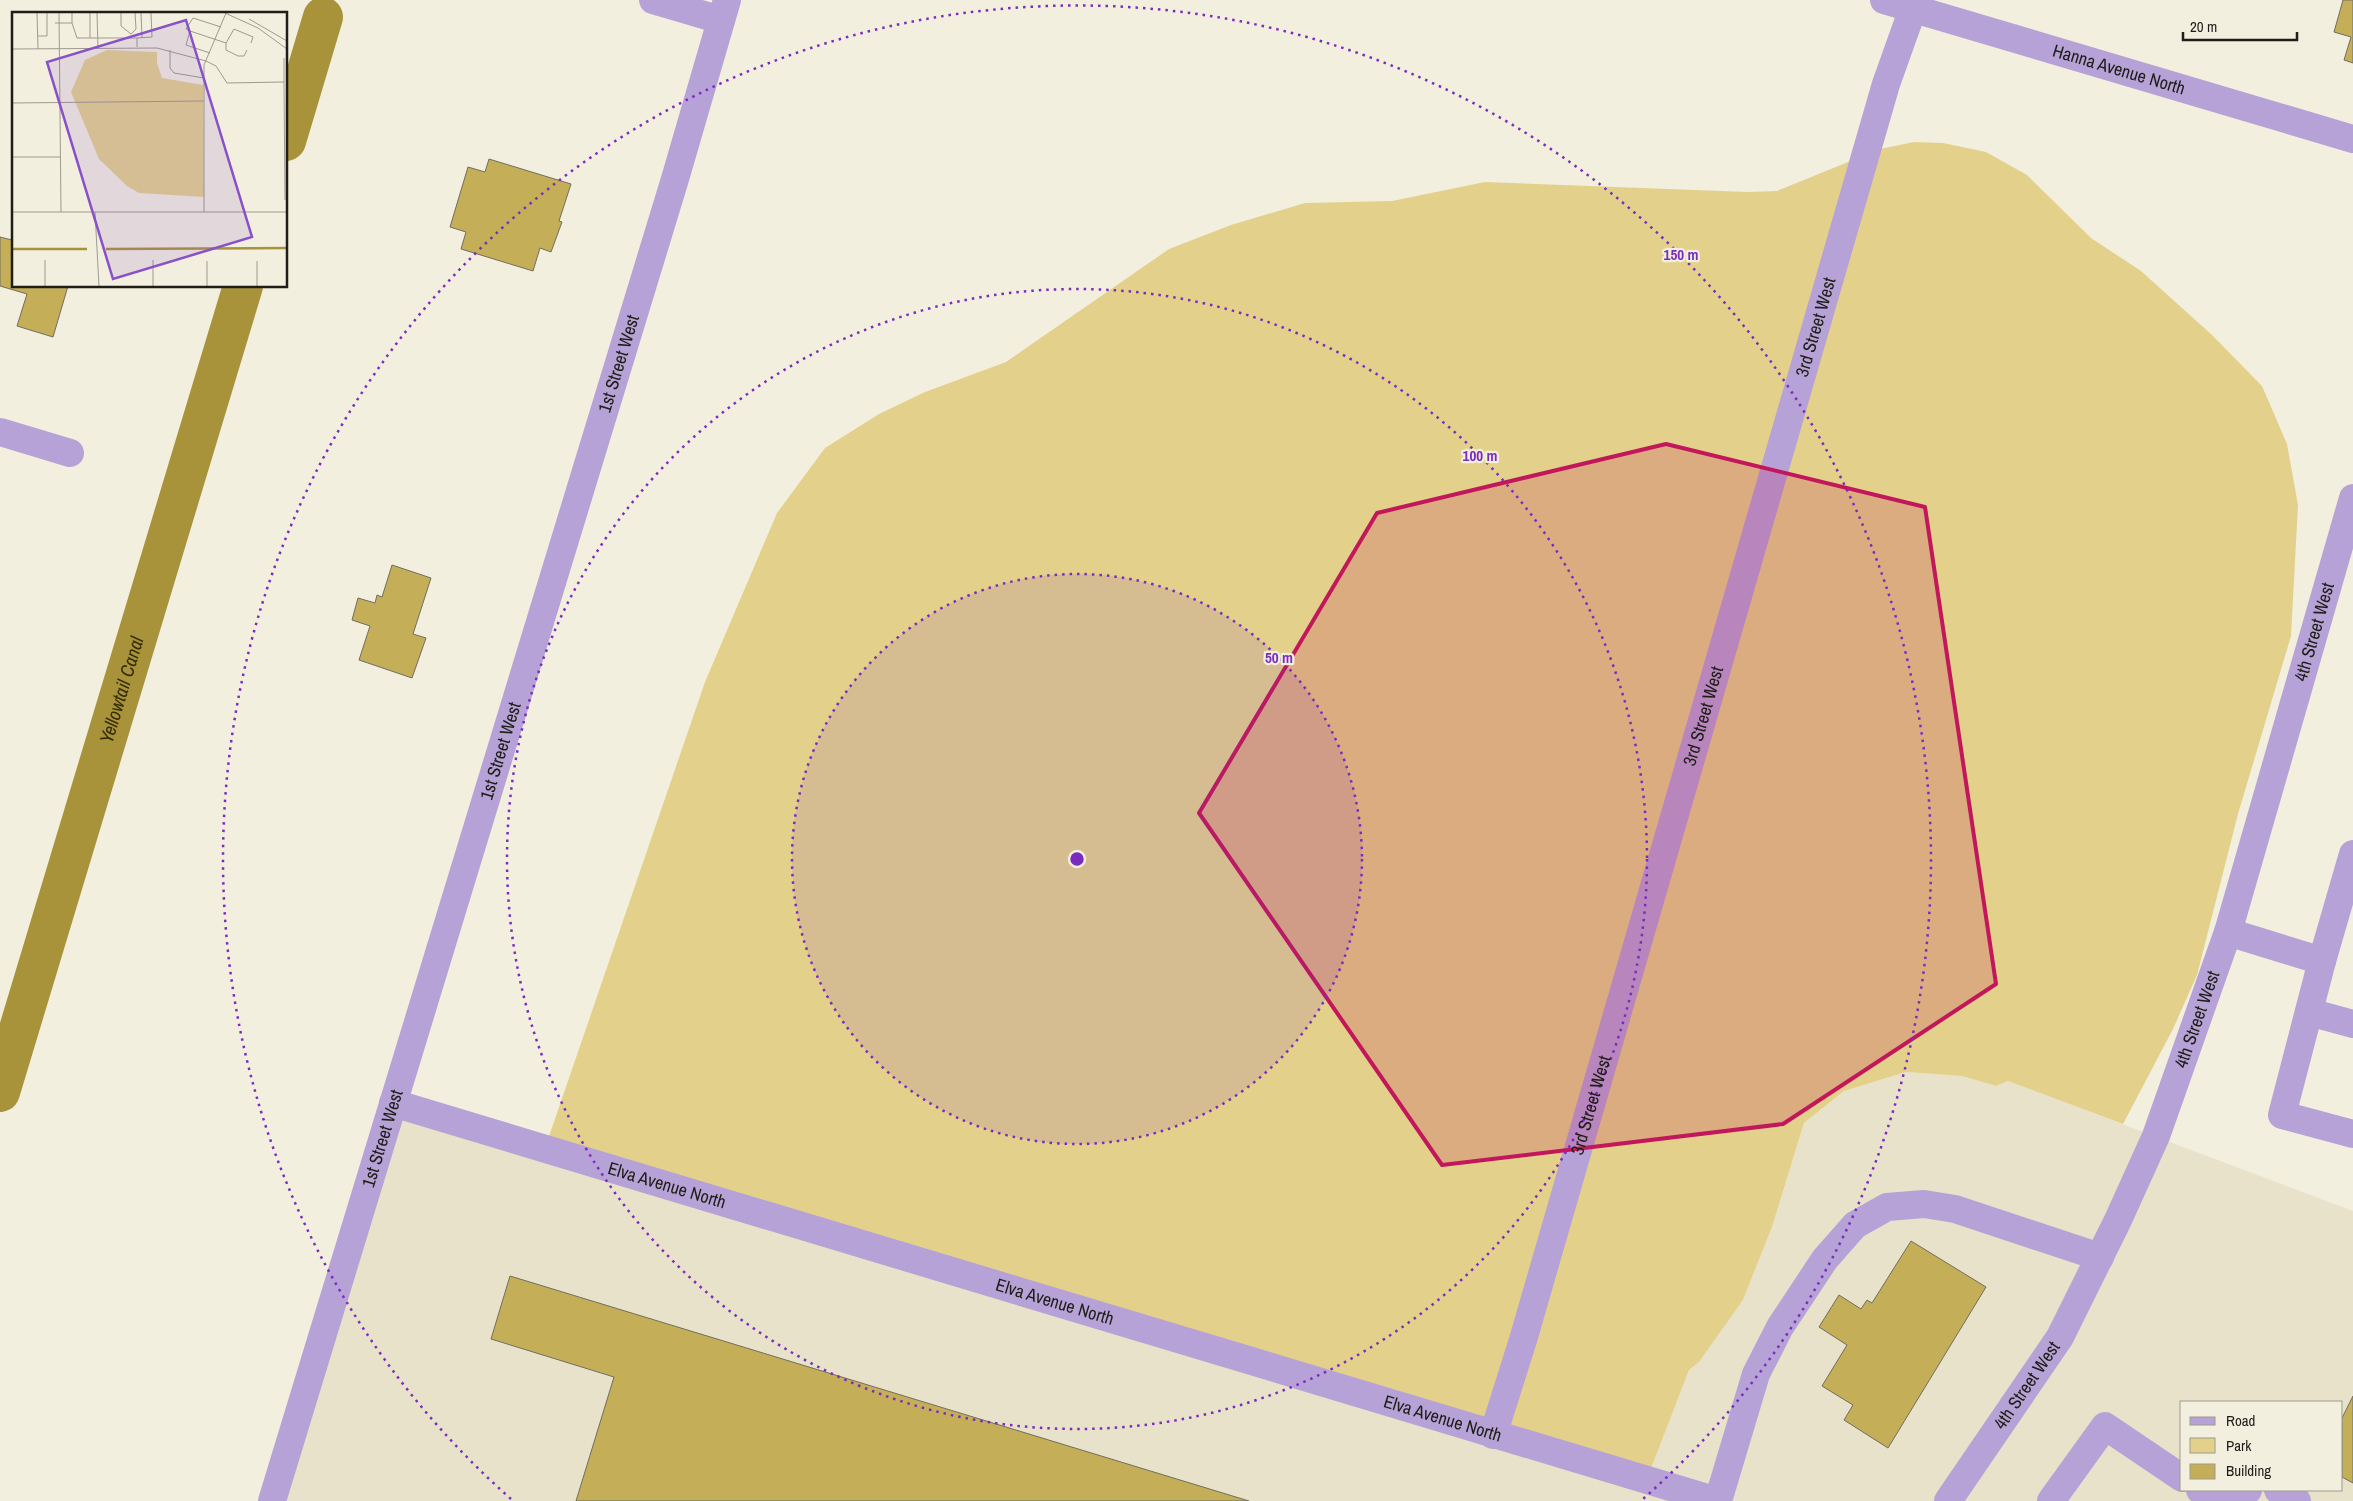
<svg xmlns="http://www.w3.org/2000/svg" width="2353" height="1501" font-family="'Archivo Narrow',sans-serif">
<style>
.built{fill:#e8e2cb;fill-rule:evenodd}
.green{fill:#e3d18b}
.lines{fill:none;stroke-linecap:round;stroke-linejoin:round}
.canal{stroke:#a9933a;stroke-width:40}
.building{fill:#c4ae57;stroke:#716e60}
.minor{stroke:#b6a2d6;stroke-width:28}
.marked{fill:#c2185b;fill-opacity:0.2;stroke:#c2185b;stroke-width:4;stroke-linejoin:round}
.ring{fill:none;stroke:#7b2cbf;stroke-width:2.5;stroke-dasharray:2.5 5}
.labels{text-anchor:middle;stroke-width:4.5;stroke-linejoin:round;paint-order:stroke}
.street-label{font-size:18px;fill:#1f1d18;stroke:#f2efdf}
.water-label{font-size:19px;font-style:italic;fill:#352c04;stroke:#f2efdf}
.inset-river{fill:none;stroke:#a9933a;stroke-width:2.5}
.inset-road{fill:none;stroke:#9e9b8f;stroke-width:1}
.view{fill:#8851c8;fill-opacity:0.15;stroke:#8851c8;stroke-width:2.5}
.inset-edge{fill:none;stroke:#1f1d18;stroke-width:2.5}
.centre{fill:#7b2cbf;stroke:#f2efdf;stroke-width:2.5}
.ring-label{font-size:15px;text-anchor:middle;font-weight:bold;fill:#7b2cbf;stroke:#f2efdf;stroke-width:4.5;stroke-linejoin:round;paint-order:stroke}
</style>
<rect width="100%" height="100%" fill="#f2efdf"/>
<path class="built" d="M1906,1072L1962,1076L1996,1086L2008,1081L2353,1211V1501H271L393,1099L1648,1475L1689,1370L1699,1362L1743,1300L1772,1227L1804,1123L1844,1091ZM2182,1402H2342V1490H2182Z"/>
<path class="green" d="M1914,142L1943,143L1986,152L2027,175L2091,238L2141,271L2212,335L2262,386L2287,444L2298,505L2291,636L2238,814L2197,975L2173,1029L2123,1124L2008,1081L1996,1086L1962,1076L1906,1072L1844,1091L1804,1123L1772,1227L1743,1300L1699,1362L1689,1370L1648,1476L546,1145L705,682L777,513L825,448L879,414L925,392L1006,362L1169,249L1231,225L1305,203L1392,201L1485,182L1748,192L1777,191L1880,149Z"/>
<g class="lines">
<g class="canal">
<path d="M286,141L323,17"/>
<path id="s1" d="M0,1092L243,286"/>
</g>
</g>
<g class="building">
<path d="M2343,0H2353V63L2344,60L2351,37L2334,32Z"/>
<path d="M489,159L571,184L559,221L562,222L551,252L540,248L533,271L461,249L466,232L450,227L468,167L485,172Z"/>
<path d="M14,234V286H68L53,337L17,326L27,294L0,286V237L12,240Z"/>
<path d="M392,565L431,578L413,634L426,638L412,678L359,660L370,626L352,620L358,598L375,603L377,595L382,597Z"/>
<path d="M1911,1241L1986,1287L1888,1448L1844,1420L1853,1405L1822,1386L1847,1345L1819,1327L1839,1295L1861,1309L1867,1300L1872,1303Z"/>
<path d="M510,1276L1249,1501H576L614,1377L491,1339Z"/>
<path d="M2353,1396V1483L2342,1477V1418Z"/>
</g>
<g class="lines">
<g class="minor">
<path d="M653,0L721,20"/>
<path id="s2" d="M1884,0L2353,139"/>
<path d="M0,432L70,453"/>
<path d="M2228,932L2322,961L2353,854"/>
<path d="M2322,961L2282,1115L2353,1134"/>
<path d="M2309,1012L2353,1024"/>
<path id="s3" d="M393,1103L1717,1501"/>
<path id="s4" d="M1493,1435L1523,1340L1886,84L1916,0"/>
<path d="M2200,1490L2216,1501"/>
<path d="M2278,1490L2297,1501"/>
<path id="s5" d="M272,1501L675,179L727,0"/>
<path d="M1718,1501L1756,1374L1780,1327L1825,1259L1855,1225L1887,1207L1924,1204L1955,1209L2100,1257"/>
<path id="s6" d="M1948,1501L2060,1337L2118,1220L2156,1136L2228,932L2353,498"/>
<path d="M2051,1501L2105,1426L2182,1478"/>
<path d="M2235,1501L2248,1490"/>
</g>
</g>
<path class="marked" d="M1666,444L1925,507L1996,984L1783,1124L1442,1165L1199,813L1377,513Z"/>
<circle cx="1077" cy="859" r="285" fill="#7b2cbf" fill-opacity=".12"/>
<g class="ring">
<circle cx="1077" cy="859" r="285"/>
<circle cx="1077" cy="859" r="570"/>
<path d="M511 1499A854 854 0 1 1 1643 1499"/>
</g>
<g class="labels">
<g class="street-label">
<text dy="6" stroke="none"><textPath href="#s2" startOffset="245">Hanna Avenue North</textPath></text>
<text dy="6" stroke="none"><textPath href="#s4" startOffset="1154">3rd Street West</textPath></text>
<text dy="6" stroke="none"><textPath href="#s5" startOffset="1189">1st Street West</textPath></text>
<text dy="6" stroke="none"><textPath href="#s6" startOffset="950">4th Street West</textPath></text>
<text dy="6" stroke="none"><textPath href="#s4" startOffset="749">3rd Street West</textPath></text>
<text dy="6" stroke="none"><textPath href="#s5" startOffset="784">1st Street West</textPath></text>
<text dy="6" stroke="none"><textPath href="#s6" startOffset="545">4th Street West</textPath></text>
<text dy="6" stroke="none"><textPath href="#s4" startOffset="344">3rd Street West</textPath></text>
<text dy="6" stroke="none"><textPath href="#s5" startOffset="379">1st Street West</textPath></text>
<text dy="6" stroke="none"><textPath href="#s3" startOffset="286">Elva Avenue North</textPath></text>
<text dy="6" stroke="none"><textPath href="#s3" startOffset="691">Elva Avenue North</textPath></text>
<text dy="6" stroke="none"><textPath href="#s6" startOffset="140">4th Street West</textPath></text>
<text dy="6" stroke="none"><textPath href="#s3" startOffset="1096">Elva Avenue North</textPath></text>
</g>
<g class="water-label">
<text dy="7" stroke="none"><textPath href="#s1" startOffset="420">Yellowtail Canal</textPath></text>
</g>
</g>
<g transform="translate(12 12)">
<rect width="275" height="275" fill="#f2efdf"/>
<path d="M95,38L145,40V51L150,66L191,73L192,185L127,181L115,174L87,147L59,80L73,48Z" fill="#e3d18b"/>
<path class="inset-river" d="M0,237H75M94,237L275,236"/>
<path class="inset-road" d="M25,1L26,37M47,1L49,200M78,1V26M85,1L86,36M109,1V14L119,22L124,17L123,1M129,1L130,26M213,1L246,16L275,37M237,7L275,29M43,11H60V1M60,11L65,26H125V35M178,19L174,17L181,6L209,15M26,24H35V1M125,26L140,25L139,1M214,31V38L226,44H232L235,38M0,37L145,36L194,49L204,54L215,71L272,70L273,188M158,38V56L162,61L192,66M198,41L174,33L178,19L214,31L222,17L241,25L239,31M272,70V46M0,91L192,89M0,145H49M0,200H275M83,200L87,274M192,200V53L214,1M33,248V274M141,248V274M195,249V274M245,249V274"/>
<path class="view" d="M174,8L240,225L101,267L35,50Z"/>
<rect width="275" height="275" class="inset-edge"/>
</g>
<circle cx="1077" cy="859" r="8" class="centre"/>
<g class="ring-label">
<text x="1681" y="260">150 m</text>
<text x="1480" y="461">100 m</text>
<text x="1279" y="663">50 m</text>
</g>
<rect x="2180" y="1401" width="162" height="90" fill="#f2efdf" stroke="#9e9b8f"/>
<rect x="2190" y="1417" width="25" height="8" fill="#b6a2d6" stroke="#9e9b8f"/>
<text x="2226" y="1426" font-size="15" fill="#1f1d18">Road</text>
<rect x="2190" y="1438" width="25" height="15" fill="#e3d18b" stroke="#9e9b8f"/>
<text x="2226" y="1451" font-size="15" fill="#1f1d18">Park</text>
<rect x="2190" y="1464" width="25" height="15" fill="#c4ae57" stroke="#9e9b8f"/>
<text x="2226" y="1476" font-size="15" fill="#1f1d18">Building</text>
<path d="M2183 32v8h114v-8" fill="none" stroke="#1f1d18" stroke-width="2.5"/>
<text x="2190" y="32" font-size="15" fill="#1f1d18" stroke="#f2efdf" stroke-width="4" paint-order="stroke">20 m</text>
</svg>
